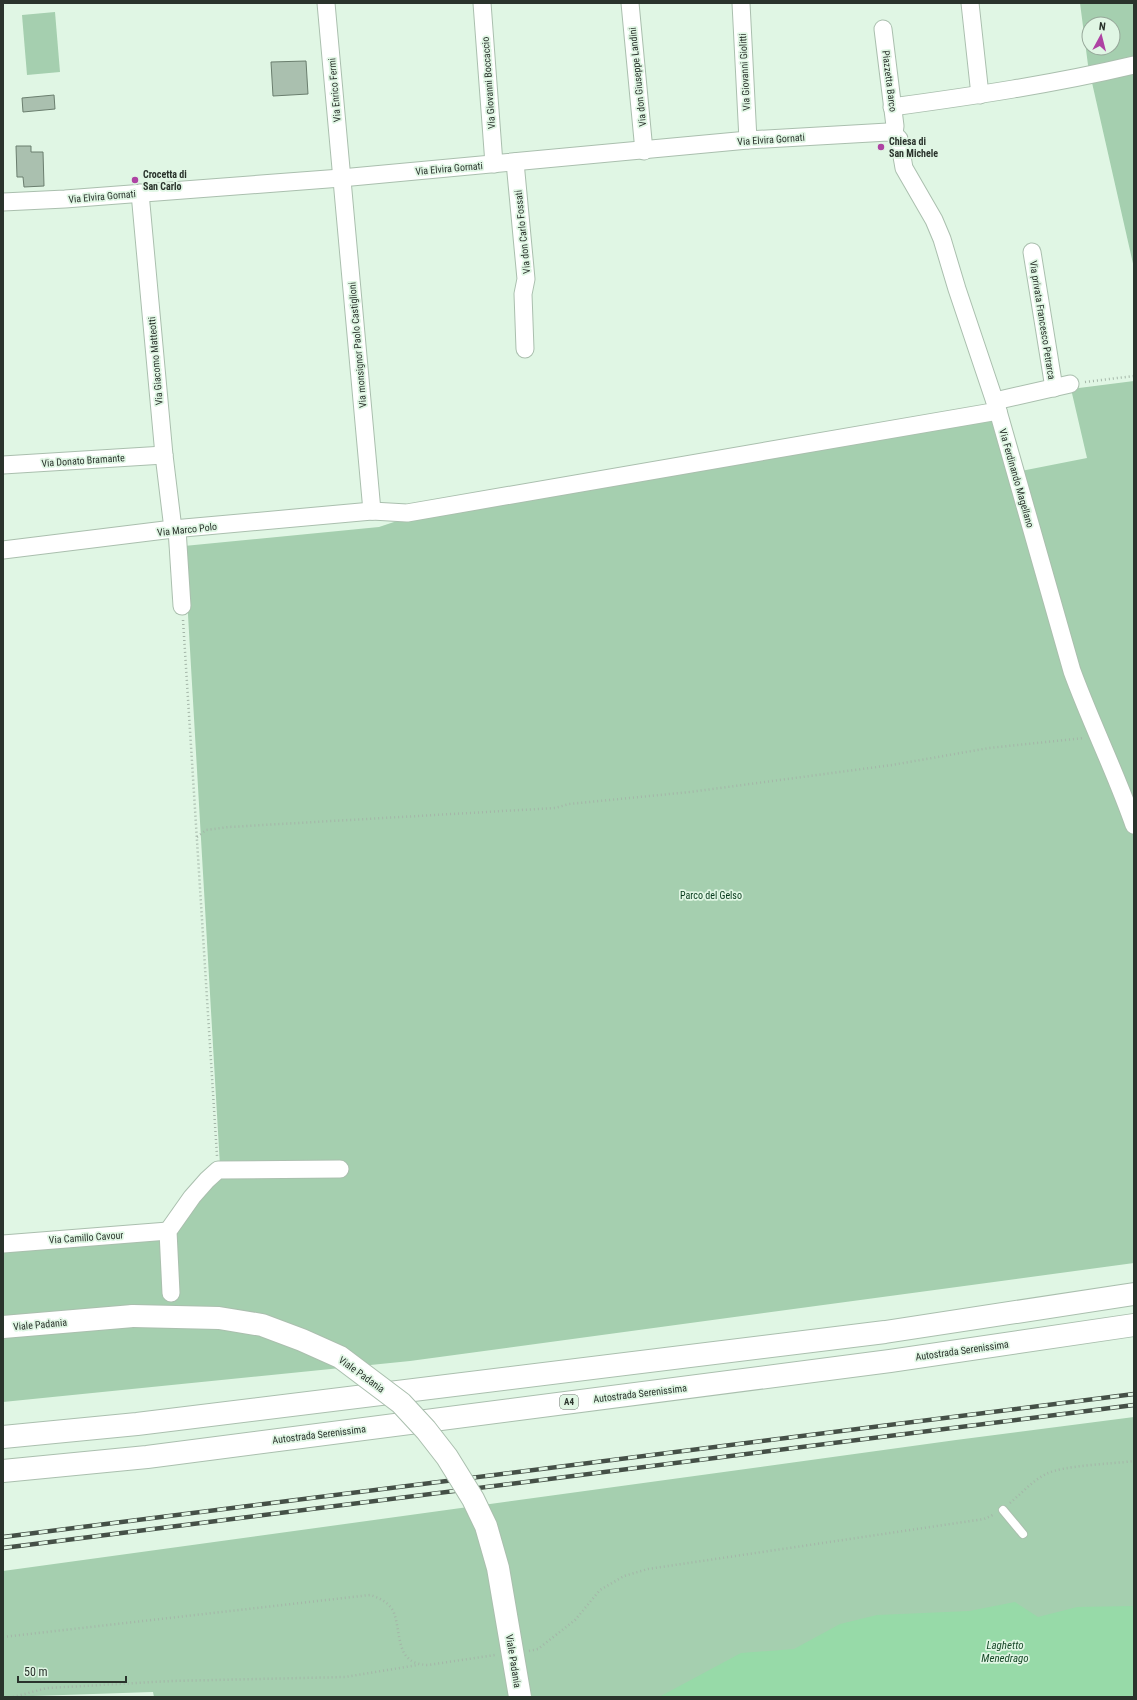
<svg xmlns="http://www.w3.org/2000/svg" width="1137" height="1700" font-family="'Roboto Condensed',sans-serif">
<style>
.green{fill:#a5cfaf;fill-rule:evenodd}
.water{fill:#97daa8}
.building{fill:#aac0af;stroke:#6a7e6e}
.lines{fill:none;stroke-linecap:round;stroke-linejoin:round}
.lane-casing{stroke:#aabfae;stroke-width:10}
.street-casing{stroke:#aabfae;stroke-width:19}
.secondary-casing{stroke:#aabfae;stroke-width:24}
.highway-casing{stroke:#aabfae;stroke-width:24}
.path{stroke:#a4b6a8;stroke-width:2.5;stroke-dasharray:1 3;stroke-linecap:butt}
.lane{stroke:#fff;stroke-width:8}
.street{stroke:#fff;stroke-width:17}
.secondary{stroke:#fff;stroke-width:22}
.highway{stroke:#fff;stroke-width:22}
.rail-casing{stroke:#455047;stroke-width:4.5}
.rail{stroke:#e0f6e4;stroke-width:3;stroke-dasharray:9;stroke-linecap:butt}
.secondary-bridge-casing{stroke:#aabfae;stroke-width:24;stroke-linecap:butt}
.secondary-bridge{stroke:#fff;stroke-width:22}
.poi-dot{fill:#ae43a3;stroke:#e0f6e4;stroke-width:1.5}
.labels{text-anchor:middle;stroke-width:3.5;stroke-linejoin:round;paint-order:stroke}
.shield{fill:#e0f6e4;stroke:#616e63;stroke-width:1}
.shield-label{font-size:9px;font-weight:bold;fill:#2a332c}
.street-label{font-size:10px;fill:#2a332c;stroke:#e0f6e4}
.poi-label{font-size:10px;font-weight:bold;fill:#2a332c;stroke:#e0f6e4;text-anchor:start}
.park-label{font-size:10px;fill:#063a1b;stroke:#e0f6e4}
.water-label{font-size:11px;font-style:italic;fill:#1a4a2a;stroke:#e0f6e4}
</style>
<rect width="100%" height="100%" fill="#e0f6e4"/>
<g class="green">
<path d="M1080,3H1134V268L1088,65ZM1089,24H1113V48H1089Z"/>
<path d="M55,12L60,72L27,75L22,15Z"/>
<path d="M1134,381V1263L410,1361L3,1402V1248L150,1237L220,1166L184,546L379,527L406,518L993,417L1011,473L1087,458L1071,389Z"/>
<path d="M1134,1417V1697H154L153,1692L3,1697V1571L956,1440Z"/>
</g>
<path class="water" d="M1015,1602L1038,1617L1077,1607L1134,1606V1697H659L741,1653L794,1649L840,1624L877,1615L969,1611Z"/>
<g class="building">
<path d="M306,61L308,94L273,96L271,62Z"/>
<path d="M54,95L55,109L23,112L22,98Z"/>
<path d="M16,146H31V152H43L44,186L24,187L23,177H17Z"/>
</g>
<g class="lines">
<defs>
<path id="lane" d="M1003,1510L1023,1534"/>
<g id="street">
<path d="M326,3L372,511"/>
<path d="M482,3L494,164"/>
<path d="M630,3L644,151"/>
<path d="M741,3L748,140"/>
<path d="M970,3L980,95"/>
<path d="M883,29L895,126L894,134"/>
<path d="M892,107C973,96 1054,84 1134,65"/>
<path d="M894,134L899,139L904,168L934,220L942,239L957,289L998,411L1072,671C1091,723 1116,773 1134,825"/>
<path d="M515,162L526,279L523,294L525,349"/>
<path d="M140,193L164,455L173,529"/>
<path d="M3,202L65,199L341,178L748,140L888,132L894,134"/>
<path d="M1032,252L1054,388"/>
<path d="M995,401L1070,384"/>
<path d="M3,465L164,455"/>
<path d="M177,529L182,606"/>
<path d="M3,550L173,529L372,511L407,513L998,411"/>
<path d="M3,1244L168,1231"/>
<path d="M171,1293L168,1231L192,1197L207,1180L218,1170L340,1169"/>
</g>
<path id="secondary" d="M3,1327L133,1316"/>
<g id="highway">
<path d="M3,1437L137,1424L885,1332L1134,1294"/>
<path d="M3,1471L147,1457L890,1361L1134,1325"/>
</g>
</defs>
<use href="#lane" class="lane-casing"/>
<use href="#street" class="street-casing"/>
<use href="#secondary" class="secondary-casing"/>
<use href="#highway" class="highway-casing"/>
<g class="path">
<path d="M1085,382L1134,376"/>
<path d="M183,620L217,1156"/>
<path d="M197,837L206,830L229,827L555,808L569,804L690,792L892,765L989,748L1084,738"/>
<path d="M1010,1503C1022,1493 1032,1481 1046,1474C1064,1465 1112,1464 1134,1461"/>
<path d="M3,1637L370,1595C380,1598 390,1603 394,1613C402,1636 395,1664 428,1665L495,1655"/>
<path d="M529,1651L538,1649L575,1620L600,1590L624,1576L648,1569L984,1519L995,1514"/>
<path d="M13,1697L47,1688L66,1687L171,1681L345,1677L418,1665"/>
</g>
<use href="#lane" class="lane"/>
<use href="#street" class="street"/>
<use href="#secondary" class="secondary"/>
<use href="#highway" class="highway"/>
<defs>
<g id="rail">
<path d="M3,1537L1134,1394"/>
<path d="M3,1548L1134,1405"/>
</g>
</defs>
<use href="#rail" class="rail-casing"/>
<use href="#rail" class="rail"/>
<defs>
<path id="secondary-bridge" d="M133,1316L219,1318L262,1325L302,1340L340,1357L401,1403L426,1430L447,1457L473,1499L486,1526L498,1568L520,1697"/>
</defs>
<use href="#secondary-bridge" class="secondary-bridge-casing"/>
<use href="#secondary-bridge" class="secondary-bridge"/>
</g>
<g class="poi-dot">
<circle cx="881" cy="147" r="4"/>
<circle cx="135" cy="180" r="4"/>
</g>
<g class="labels">
<rect class="shield" x="560" y="1395" width="18" height="14" rx="3"/>
<g class="shield-label">
<text x="569" y="1405">A4</text>
</g>
<g class="street-label">
<text transform="translate(744 72) rotate(-93)" y="4">Via Giovanni Giolitti</text>
<text transform="translate(637 77) rotate(-96)" y="4">Via don Giuseppe Landini</text>
<text transform="translate(890 81) rotate(83)" y="4">Piazzetta Barco</text>
<text transform="translate(488 83) rotate(-94)" y="4">Via Giovanni Boccaccio</text>
<text transform="translate(334 90) rotate(-95)" y="4">Via Enrico Fermi</text>
<text transform="translate(771 139) rotate(-4)" y="4">Via Elvira Gornati</text>
<text transform="translate(449 168) rotate(-5)" y="4">Via Elvira Gornati</text>
<text transform="translate(102 196) rotate(-5)" y="4">Via Elvira Gornati</text>
<text transform="translate(522 232) rotate(-96)" y="4">Via don Carlo Fossati</text>
<text transform="translate(1043 320) rotate(81)" y="4">Via privata Francesco Petrarca</text>
<text transform="translate(357 345) rotate(-95)" y="4">Via monsignor Paolo Castiglioni</text>
<text transform="translate(155 361) rotate(-95)" y="4">Via Giacomo Matteotti</text>
<text transform="translate(83 460) rotate(-4)" y="4">Via Donato Bramante</text>
<text transform="translate(1017 478) rotate(74)" y="4">Via Ferdinando Magellano</text>
<text transform="translate(187 529) rotate(-6)" y="4">Via Marco Polo</text>
<text transform="translate(86 1237) rotate(-4)" y="4">Via Camillo Cavour</text>
<text transform="translate(40 1324) rotate(-5)" y="4">Viale Padania</text>
<text transform="translate(962 1350) rotate(-8)" y="4">Autostrada Serenissima</text>
<text transform="translate(362 1374) rotate(36)" y="4">Viale Padania</text>
<text transform="translate(640 1393) rotate(-7)" y="4">Autostrada Serenissima</text>
<text transform="translate(319 1434) rotate(-7)" y="4">Autostrada Serenissima</text>
<text transform="translate(514 1661) rotate(81)" y="4">Viale Padania</text>
</g>
<g class="poi-label">
<text x="889" y="145">Chiesa di<tspan x="889" dy="12">San Michele</tspan></text>
<text x="143" y="178">Crocetta di<tspan x="143" dy="12">San Carlo</tspan></text>
</g>
<g class="park-label">
<text x="711" y="899">Parco del Gelso</text>
</g>
<g class="water-label">
<text x="1005" y="1649">Laghetto<tspan x="1005" dy="13">Menedrago</tspan></text>
</g>
</g>
<rect width="1137" height="1700" fill="none" stroke="#2a332c" stroke-width="8"/>
<g transform="translate(1101 36) rotate(7)"><circle r="19" fill="#e0f6e4" stroke="#97a89a"/>
<path d="M0-3L7 15L0 10L-7 15Z" fill="#ae43a3"/>
<text y="-6" font-size="11" font-weight="bold" text-anchor="middle" fill="#2a332c">N</text>
</g>
<path d="M18 1676v6h108v-6" fill="none" stroke="#2a332c" stroke-width="2"/>
<text x="24" y="1676" font-size="12" fill="#2a332c" stroke="#e0f6e4" stroke-width="3" paint-order="stroke">50 m</text>
</svg>
